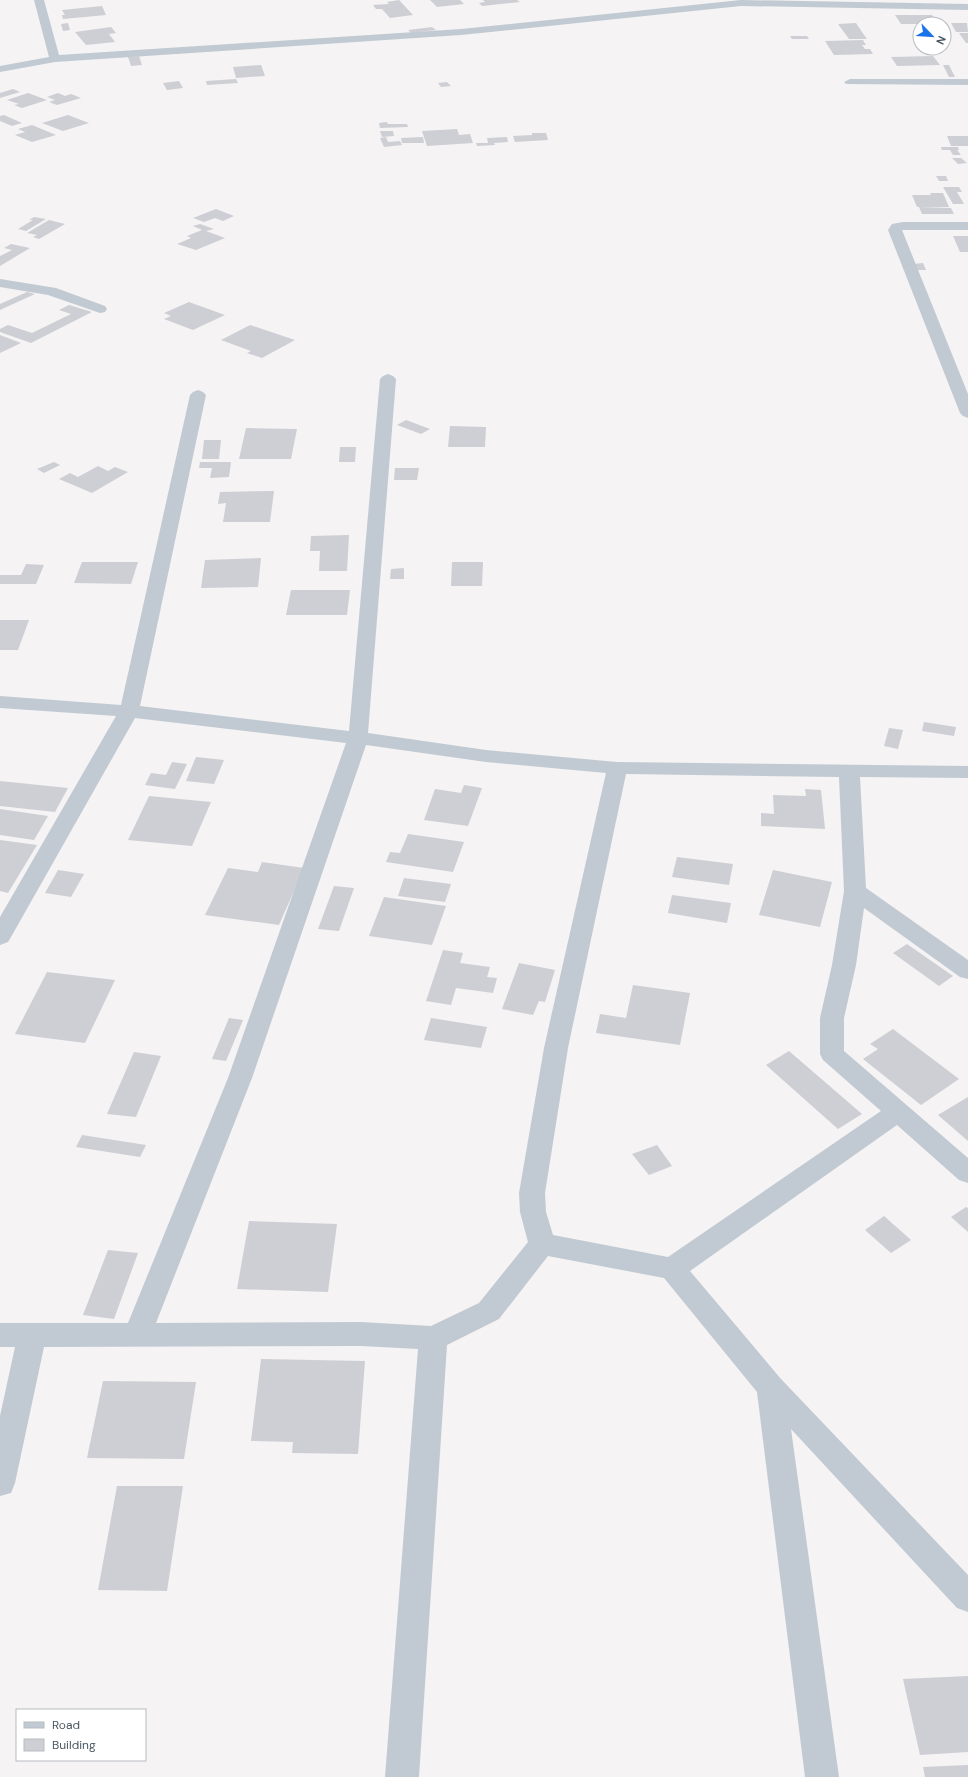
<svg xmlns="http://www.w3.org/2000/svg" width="968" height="1777" font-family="'DM Sans',sans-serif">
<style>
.building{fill:#cdcfd5}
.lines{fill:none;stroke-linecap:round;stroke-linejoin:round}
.minor{fill:#c1cad2;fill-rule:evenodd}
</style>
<rect width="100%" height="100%" fill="#f5f3f3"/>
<g class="building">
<path d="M399,0L413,15L390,18L382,9H376L373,5L389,4L387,2Z"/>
<path d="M430,0H460L464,4L437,7Z"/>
<path d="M483,0H517L520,2L482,6L479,3L485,2Z"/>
<path d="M102,6L106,15L63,19L62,15H65L62,10Z"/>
<path d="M895,15H932L938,24H901Z"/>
<path d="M68,23L70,30L63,31L61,24Z"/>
<path d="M856,23L862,32L867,39H849L838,24Z"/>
<path d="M951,23H967L968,32H956Z"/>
<path d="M111,27L116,33L109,34L115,42L86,45L75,32Z"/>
<path d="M432,27L436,30L411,33L408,30Z"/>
<path d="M959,33H968V43H966Z"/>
<path d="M790,36H807L809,39H792Z"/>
<path d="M863,40L866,45H862L865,49H870L873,54L834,55L825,41Z"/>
<path d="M139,56L142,65L131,66L128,57Z"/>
<path d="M933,56L940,65L897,66L891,57Z"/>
<path d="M261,65L265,76L236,78L233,67Z"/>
<path d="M943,65H949L955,77H949Z"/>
<path d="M236,79L238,83L207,85L206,81Z"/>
<path d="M179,81L183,88L167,90L163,83Z"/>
<path d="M447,82L451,86L441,87L438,83Z"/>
<path d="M13,89L20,92L0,98V93Z"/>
<path d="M28,93L47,100L22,108L14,105L19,104L7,100Z"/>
<path d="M58,93L65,96L71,94L81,98L57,105L49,102L55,100L47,97Z"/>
<path d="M4,115L22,123L12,126L0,121V116Z"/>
<path d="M68,115L89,123L63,131L42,123Z"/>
<path d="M387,122L388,124H407L408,127L380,128L379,123Z"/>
<path d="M32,125L56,135L32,142L15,135L25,132L18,129Z"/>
<path d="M457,129L459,135L470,134L473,143L427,146L422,131Z"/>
<path d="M380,131H393L394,136L382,137Z"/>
<path d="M532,133H546L548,140L515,142L513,136L532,135Z"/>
<path d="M947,136H968V146H951Z"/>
<path d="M386,137L388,142L400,141L402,145L384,147L380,138Z"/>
<path d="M423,137L424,143H402L401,138Z"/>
<path d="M507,137L508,142L494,143L495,145L477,146L476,143H488L487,138Z"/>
<path d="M941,147H958L959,150H957L961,155H953L950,150H942Z"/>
<path d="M952,158H961L967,163L958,164Z"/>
<path d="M936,176H946L948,181H939Z"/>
<path d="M943,187H959L962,192H957L964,204H953Z"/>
<path d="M930,193H943L949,207H917L912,195H931Z"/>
<path d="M919,207L951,208L954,214H922Z"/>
<path d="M216,209L234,216L223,221L215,218L204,222L193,218Z"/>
<path d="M34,217L46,219L26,231L18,229L33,220H29Z"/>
<path d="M49,220L65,224L39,239L33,237L37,235L27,233Z"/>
<path d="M200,224L214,229L206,231L225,238L196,250L177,244L191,238L187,236L202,230L193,226Z"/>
<path d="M953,236H968V252H960Z"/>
<path d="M11,244L30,248L0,266V256L12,250L4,248Z"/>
<path d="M923,263L926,270H917L913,264Z"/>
<path d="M27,292L35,294L0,310V304Z"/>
<path d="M189,302L225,315L193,330L164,319L171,316L164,313Z"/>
<path d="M69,305L92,312L31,343L0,332V329L8,325L32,333L71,314L59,310Z"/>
<path d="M250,325L295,340L262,358L247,353L251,351L221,340Z"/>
<path d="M0,335L21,343L0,353Z"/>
<path d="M406,420L430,429L421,434L397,425Z"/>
<path d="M450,426L486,427L485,447H448Z"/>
<path d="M246,428L297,429L291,459H239Z"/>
<path d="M204,440H221L219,459H202Z"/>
<path d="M340,447H356L355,462H339Z"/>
<path d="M54,462L60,465L44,473L37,469Z"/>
<path d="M200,462H231L229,477L210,478L212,468H199Z"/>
<path d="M98,466L108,471L115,467L128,472L92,493L59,479L70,473L78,477Z"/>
<path d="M395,468H419L417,480H394Z"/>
<path d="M274,491L270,522H223L226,503L218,504L220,492Z"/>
<path d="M349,535L347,571H319L320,551H310L311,536Z"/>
<path d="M261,558L258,587L201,588L205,560Z"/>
<path d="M82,562H138L131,584L74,583Z"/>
<path d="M452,562H483L482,586H451Z"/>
<path d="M26,564L44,565L36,584H0V575H21Z"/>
<path d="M404,568V579H390L391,569Z"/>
<path d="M291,590H350L347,615H286Z"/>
<path d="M0,620H29L18,650H0Z"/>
<path d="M924,722L956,727L954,736L922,731Z"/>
<path d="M889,728L903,730L898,749L884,746Z"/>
<path d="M196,757L224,760L214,784L186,781Z"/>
<path d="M172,762L187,764L175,789L145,785L151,773L166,775Z"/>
<path d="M0,781L68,788L55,812L0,806Z"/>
<path d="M464,785L482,788L468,826L424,820L435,789L461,793Z"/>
<path d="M805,789L821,790L825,829L761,826V813L774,814L773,795L806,796Z"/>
<path d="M149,796L211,802L192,846L128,840Z"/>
<path d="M0,809L48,816L34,840L0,835Z"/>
<path d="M408,834L464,842L453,872L386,862L390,852L400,853Z"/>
<path d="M0,840L37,845L8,893L0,891Z"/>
<path d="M677,857L733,864L729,885L672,877Z"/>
<path d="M262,862L304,868L279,925L205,915L228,868L258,872Z"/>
<path d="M58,870L84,874L71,897L45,893Z"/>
<path d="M773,870L832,882L820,927L759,915Z"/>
<path d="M404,878L451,884L445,902L398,896Z"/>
<path d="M334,886L354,888L339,931L318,929Z"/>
<path d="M672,895L731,903L727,923L668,913Z"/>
<path d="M384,897L446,906L432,945L369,936Z"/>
<path d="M907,944L953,976L939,986L893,953Z"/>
<path d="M443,950L463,953L460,963L490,967L487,977L497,978L493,993L456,988L451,1005L426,1001Z"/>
<path d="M519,963L555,970L545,1002L539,1001L533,1015L502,1009Z"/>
<path d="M47,972L115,980L85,1043L15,1034Z"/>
<path d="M633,985L690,993L680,1045L596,1033L600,1014L626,1018Z"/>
<path d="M229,1018L243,1020L226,1061L212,1059Z"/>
<path d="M431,1018L487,1027L481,1048L424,1040Z"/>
<path d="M893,1029L959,1079L921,1105L863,1059L878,1049L870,1044Z"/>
<path d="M789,1051L862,1114L838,1129L766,1065Z"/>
<path d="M134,1052L161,1056L136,1117L107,1114Z"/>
<path d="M968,1097V1141L938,1115Z"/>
<path d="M82,1135L146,1145L140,1157L76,1147Z"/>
<path d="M657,1145L672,1166L649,1175L632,1154Z"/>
<path d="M966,1207L968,1208V1232L951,1217Z"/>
<path d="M884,1216L911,1240L891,1253L865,1230Z"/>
<path d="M249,1221L337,1224L328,1292L237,1289Z"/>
<path d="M108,1250L138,1253L114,1319L83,1315Z"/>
<path d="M261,1359L365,1361L358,1454L292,1453L293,1442L251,1441Z"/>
<path d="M103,1381L196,1382L184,1459L87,1458Z"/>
<path d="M117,1486H183L167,1591L98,1590Z"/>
<path d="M968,1676V1752L920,1755L903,1679Z"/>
<path d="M968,1765V1777H925L923,1767Z"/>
</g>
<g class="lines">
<g class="minor">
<path d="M34,0H44L59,55L461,29L741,0L968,4V10L741,6L461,35L55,62L0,72V66L49,57Z"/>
<path d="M850,79H968V85L846,84L844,82Z"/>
<path d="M903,222H968V230H902L968,394V418L963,416L960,413L888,230L892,224Z"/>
<path d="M0,279L56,288L105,306L107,309L105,312L100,313L48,295L0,287Z"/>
<path d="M388,374L393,376L396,379L368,733L486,750L617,762L968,766V778L860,777L866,888L968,960V979L960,977L864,908L856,965L844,1018V1051L968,1158V1183L959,1180L897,1125L690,1271L781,1379L968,1575V1612L957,1608L791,1429L839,1777H805L757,1392L664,1278L548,1256L499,1319L447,1345L419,1777H385L418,1349L361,1346L44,1347L15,1483L11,1493L0,1496V1416L15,1347H0V1323H128L228,1078L346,743L135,718L11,937L8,942L0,945V917L116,716L0,708V696L121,705L190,395L193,392L198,390L203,392L206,395L140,706L349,731L380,379L383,376ZM366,745L486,762L606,773L544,1048L519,1193L520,1212L528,1242L479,1303L431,1326L361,1322L156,1323L252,1078ZM626,774L839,777L844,891L832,965L820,1018V1054L823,1060L881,1111L668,1257L553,1235L546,1212L545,1193L568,1048Z"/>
</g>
</g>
<rect x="16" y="1709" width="130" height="52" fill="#ffffff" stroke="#b7bbc0"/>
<rect x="24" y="1722" width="20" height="6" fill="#c1cad2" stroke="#b7bbc0"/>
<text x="52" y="1729" font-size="12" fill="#4a5661">Road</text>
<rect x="24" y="1739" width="20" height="12" fill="#cdcfd5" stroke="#b7bbc0"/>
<text x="52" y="1749" font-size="12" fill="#4a5661">Building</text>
<g transform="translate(932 36) rotate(115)"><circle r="19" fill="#ffffff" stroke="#b7bbc0"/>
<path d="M0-3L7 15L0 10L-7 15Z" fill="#1a73e8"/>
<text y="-6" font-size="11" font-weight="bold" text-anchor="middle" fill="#4a5661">N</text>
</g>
</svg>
